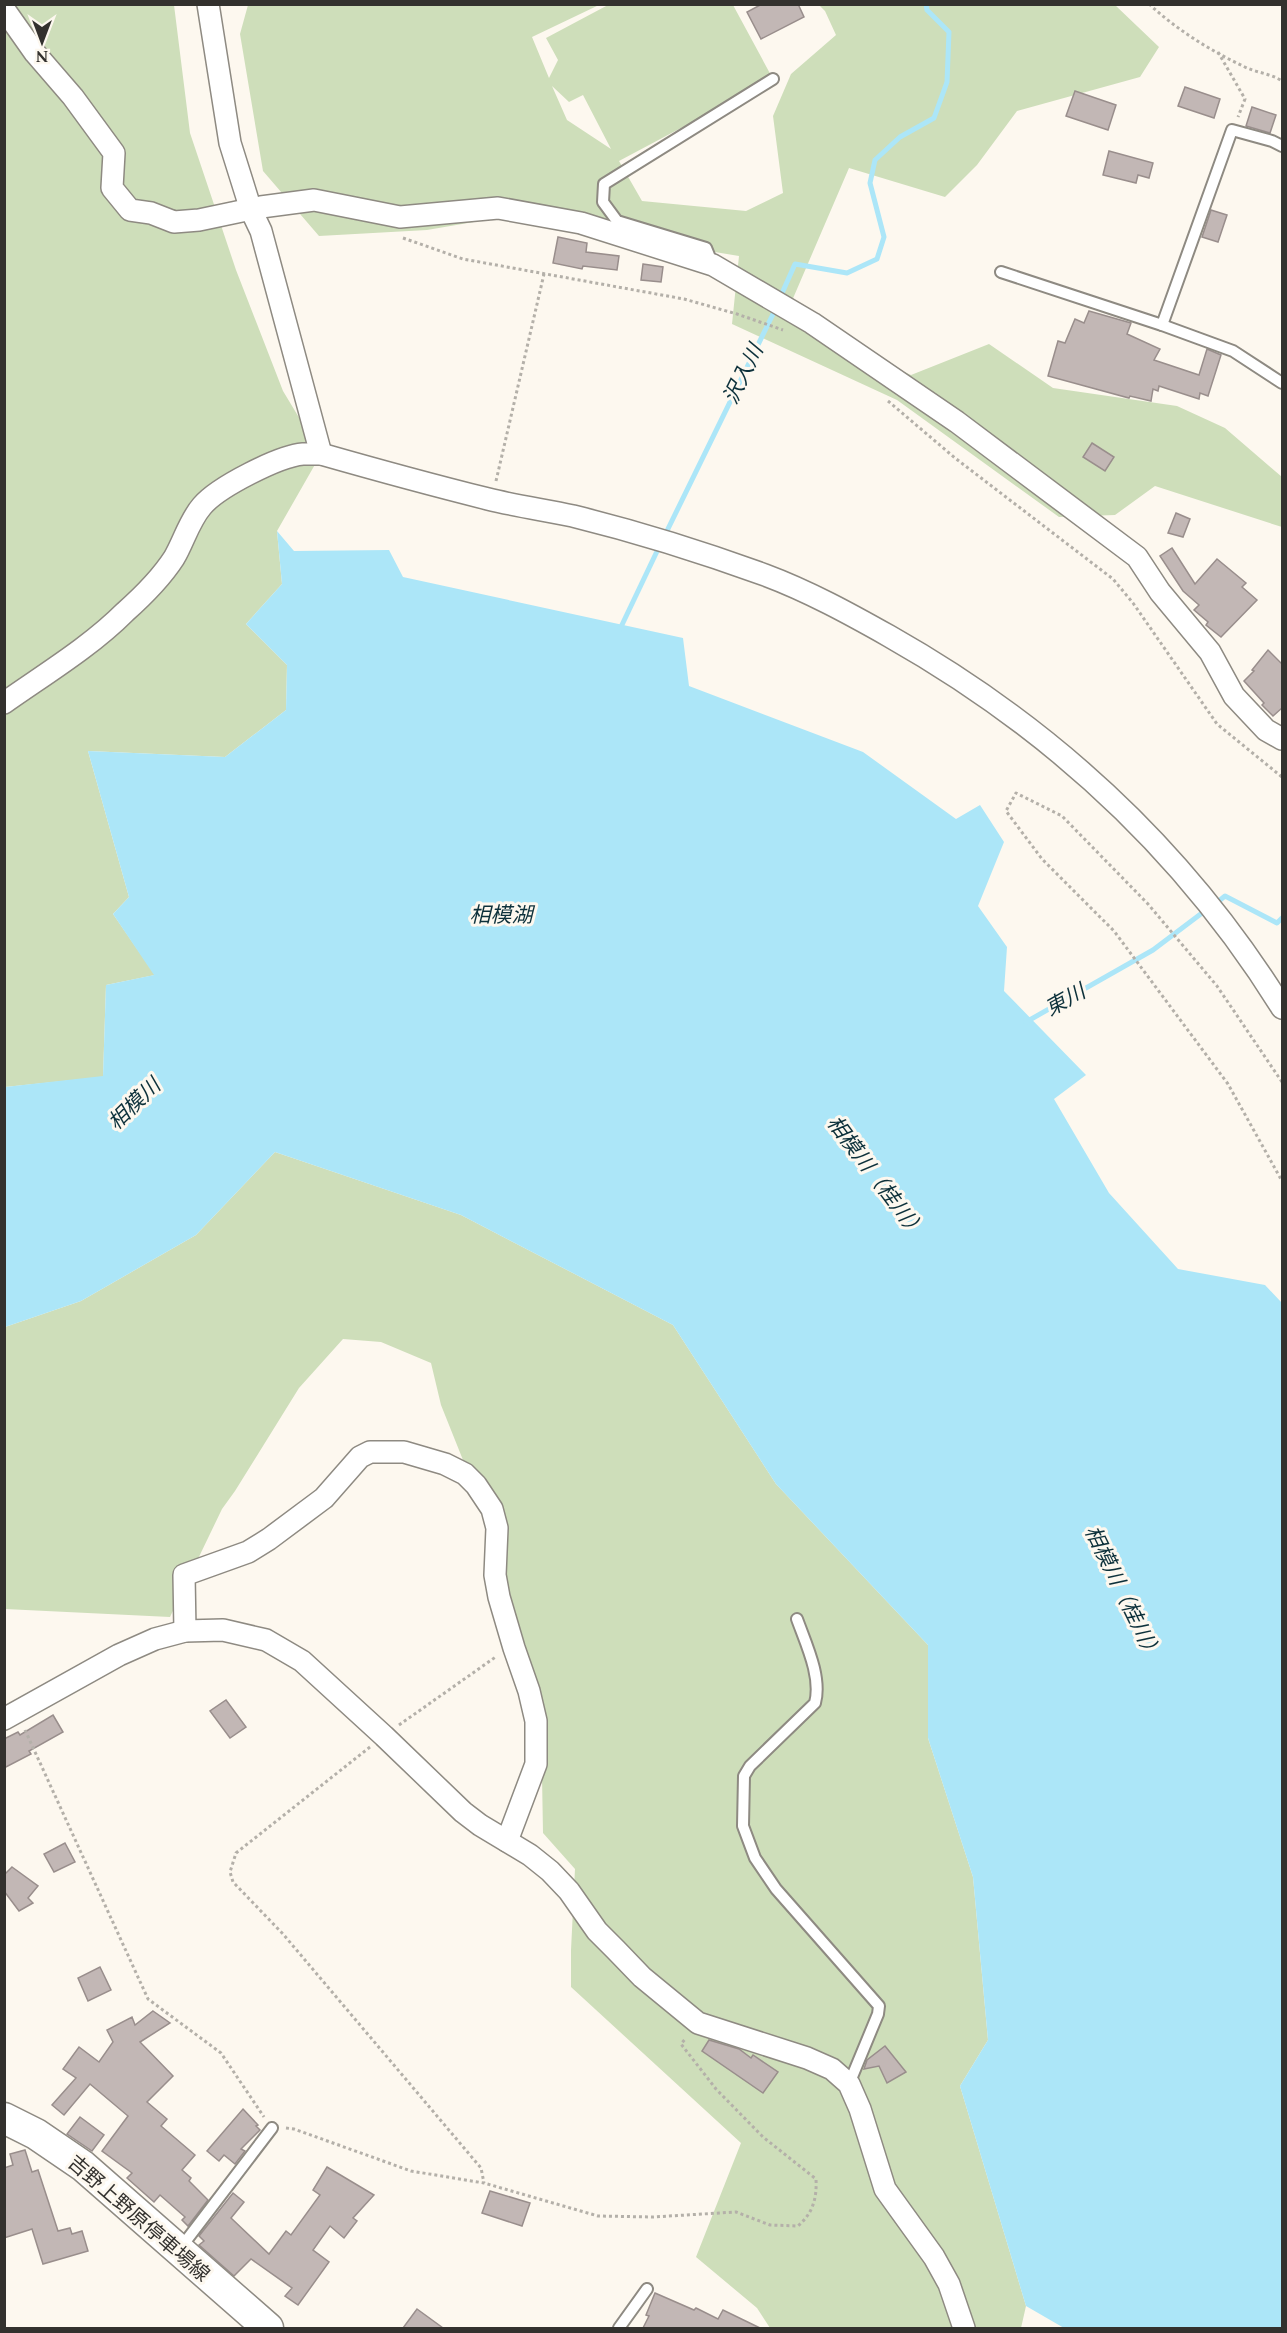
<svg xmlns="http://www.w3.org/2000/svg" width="1287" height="2333" font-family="Spectral,'Noto Sans JP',serif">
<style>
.green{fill:#cedeba;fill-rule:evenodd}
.water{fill:#ace6f8}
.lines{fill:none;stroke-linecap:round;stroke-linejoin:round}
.stream{stroke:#ace6f8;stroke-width:5}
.building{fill:#c2b7b5;stroke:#998e8c;stroke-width:1.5}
.service-casing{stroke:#8e8a82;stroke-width:14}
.minor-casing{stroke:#8e8a82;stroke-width:24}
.secondary-casing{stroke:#8e8a82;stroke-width:33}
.path{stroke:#b4b0a9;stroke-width:3;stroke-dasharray:3 3;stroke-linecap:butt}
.service{stroke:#fff;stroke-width:10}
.minor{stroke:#fff;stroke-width:21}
.secondary{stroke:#fff;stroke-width:30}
.labels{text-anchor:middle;stroke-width:6;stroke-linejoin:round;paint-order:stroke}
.street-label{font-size:20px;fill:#33312e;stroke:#fdf8ef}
.water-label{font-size:21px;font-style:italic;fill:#0d313b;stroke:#fdf8ef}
</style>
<rect width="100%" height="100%" fill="#fdf8ef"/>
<g class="green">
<path d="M4,5H174L190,133L236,270L283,391L321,454L277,531L282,584L246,624L287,665L286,710L225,757L88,751L129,897L113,914L155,975L106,985L103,1077L5,1087Z"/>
<path d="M248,5H599L532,37L549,78L558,60L546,38L608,5H733L773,79L619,161L642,201L746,211L783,193L773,116L791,74L836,35L825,11L819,5H1115L1159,47L1140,77L1017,111L977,165L945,197L849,168L785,317L911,375L989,344L1053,388L1177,406L1225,428L1282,477V527L1155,486L1115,515L1059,517L897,400L732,324L739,256L503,217L427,230L319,236L263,171L240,34ZM552,86L569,102L583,95L611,149L567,120Z"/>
<path d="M275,1152L461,1215L673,1325L776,1484L928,1645V1738L973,1877L988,2040L960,2086L1026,2306L1021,2328H770L757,2308L696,2257L741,2143L571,1987V1950L575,1869L543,1833L541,1719L473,1485L441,1405L431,1363L381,1342L343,1339L299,1388L235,1491L222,1509L170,1617L5,1609V1327L81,1301L196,1235Z"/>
</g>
<path class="water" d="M277,531L294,551L389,550L403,577L683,638L689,686L863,752L956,819L980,805L1004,842L978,906L1007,947L1004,991L1086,1075L1054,1099L1109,1193L1178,1269L1265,1285L1282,1303V2328H1064L1026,2306L960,2086L988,2040L973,1877L928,1738V1645L776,1484L673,1325L461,1215L275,1152L196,1235L81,1301L5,1327V1087L103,1076L106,985L154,975L113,914L129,897L88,751L225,757L286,710L287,665L246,624L282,584Z"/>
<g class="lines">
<g class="stream">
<path d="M779,300L795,264L847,273L877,259L884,237L870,183L875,160L900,137L934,118L947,82L949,32L927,10L926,4"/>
<path d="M664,537L776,308"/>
<path d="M620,629L660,545"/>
<path d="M1214,905L1225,896L1277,923L1282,918"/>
<path d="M1026,1022L1153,950L1206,910"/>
</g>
</g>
<g class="building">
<path d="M762,4H798L804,17L761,39L747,12Z"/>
<path d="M1185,87L1220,99L1214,118L1178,106Z"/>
<path d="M1075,91L1116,105L1108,130L1066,116Z"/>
<path d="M1252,107L1276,115L1270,133L1246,126Z"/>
<path d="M1109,151L1153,163L1149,178L1138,175L1136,183L1103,175Z"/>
<path d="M1211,210L1227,215L1218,242L1202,237Z"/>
<path d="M558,237L587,243L586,252L619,256L617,270L583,266L582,269L553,263Z"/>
<path d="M643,264L663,267L661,282L641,280Z"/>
<path d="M1089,311L1131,323L1127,334L1160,349L1154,360L1199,375L1207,349L1221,355L1208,396L1200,393L1199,399L1159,386L1158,391L1153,389L1151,401L1130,396L1129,398L1048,376L1058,341L1065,343L1075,319L1084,323Z"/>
<path d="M1092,443L1114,457L1105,471L1083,457Z"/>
<path d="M1176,513L1190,519L1183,537L1168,533Z"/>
<path d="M1172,548L1195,584L1217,559L1246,583L1242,587L1257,600L1221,637L1206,625L1208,622L1194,610L1199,605L1183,591L1160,556Z"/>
<path d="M1268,650L1282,664V708L1273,716L1262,705L1264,703L1244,681L1254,671L1252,670Z"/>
<path d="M226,1700L246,1727L230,1738L210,1711Z"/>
<path d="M53,1715L63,1732L29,1751L31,1754L4,1768V1739L18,1732L20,1735Z"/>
<path d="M65,1843L75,1862L54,1872L44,1854Z"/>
<path d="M12,1867L38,1886L28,1898L33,1903L19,1911L4,1891V1875Z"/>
<path d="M100,1967L111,1990L88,2001L78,1978Z"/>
<path d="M153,2011L170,2023L140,2042L173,2076L147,2102L167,2119L161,2126L195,2155L182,2170L191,2178L189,2181L208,2200L188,2226L182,2220L185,2217L160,2195L154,2202L127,2178L132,2173L102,2151L128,2116L90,2084L64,2115L52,2105L76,2078L63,2069L79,2047L99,2062L113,2042L107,2030L132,2017L135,2025Z"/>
<path d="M709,2040L739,2049L751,2058L753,2055L778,2072L763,2093L702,2051Z"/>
<path d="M885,2046L906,2072L887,2083L879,2066L864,2069L867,2060Z"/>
<path d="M243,2109L258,2125L256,2126L260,2130L241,2149L245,2151L235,2164L224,2155L219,2161L207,2151Z"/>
<path d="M80,2117L104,2135L92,2151L67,2134Z"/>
<path d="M25,2150L32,2172L38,2170L58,2231L70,2228L72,2234L82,2231L88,2251L43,2264L32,2229L4,2238V2168L13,2165L10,2154Z"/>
<path d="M327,2167L374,2195L353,2218L357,2221L344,2238L330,2226L313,2250L329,2262L298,2305L285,2296L292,2288L251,2259L234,2276L199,2245L204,2241L199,2236L233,2193L244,2202L231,2218L269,2254L286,2231L291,2235L320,2195L313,2190Z"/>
<path d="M490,2191L530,2203L522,2226L482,2213Z"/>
<path d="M655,2293L694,2310L696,2308L718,2319L723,2310L760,2328H643L649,2316L646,2315Z"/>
<path d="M417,2309L443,2328H403Z"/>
</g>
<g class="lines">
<defs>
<g id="service">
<path d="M713,265L706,248L617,221L603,202L604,184L773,79"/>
<path d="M1001,272L1162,325L1233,351L1282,383"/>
<path d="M1162,325L1232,130L1272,141L1282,146"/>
<path d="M797,1619C806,1644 822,1677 815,1703L750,1766L744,1776L743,1826L755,1858L776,1889L879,2006L878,2014L849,2084"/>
<path d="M179,2250L272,2128"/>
<path d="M619,2328L647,2289"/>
</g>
<g id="minor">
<path d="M208,4L230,143L251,210L261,231L321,454"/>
<path d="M4,9L35,53L73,97L114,153L112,188L130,210L151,213L174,222L199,220L261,207L314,200L400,217L498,208L581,223L713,265L812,323L957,422L1137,557L1160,592L1210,652L1234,696L1266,730L1282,739"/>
<path d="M4,703C45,674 90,647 125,612C143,596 161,578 174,558C184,541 189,521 202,506C218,487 279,456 303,454C309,454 315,454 321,454C377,470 432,485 488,499C516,506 545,510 573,516C638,532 702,552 765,575C808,591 850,614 889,636C1050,727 1184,850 1282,1008"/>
<path d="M185,1631L184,1575L248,1552L269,1539L324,1498L360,1457L370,1452H404L445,1464L465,1474L476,1485L492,1509L497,1528L495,1575L499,1597L514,1648L529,1691L536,1721V1764L507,1841"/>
<path d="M4,1719L119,1655L155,1639L185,1631L223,1630L266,1640L302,1661L384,1736L463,1812L480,1825L530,1855L550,1871L569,1891L597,1931L616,1950L642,1977L698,2023L807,2058L832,2069L849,2084L860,2109L885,2189L934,2257L949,2284L964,2328"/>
</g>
<path id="secondary" d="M4,2118L36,2134L83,2166L268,2328"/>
</defs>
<use href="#service" class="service-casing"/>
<use href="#minor" class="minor-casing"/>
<use href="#secondary" class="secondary-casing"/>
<g class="path">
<path d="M1149,4C1176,29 1209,50 1243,66C1256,73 1270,73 1282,81"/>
<path d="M1218,52L1245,99L1238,117"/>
<path d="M403,238L463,259L684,299L737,314L783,330"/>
<path d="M888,401L955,458L1113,579L1133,603L1217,724L1282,777"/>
<path d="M496,481L544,274"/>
<path d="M1282,1082L1217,986L1148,904L1062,816L1016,793L1006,811L1042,859L1114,931L1228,1084L1282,1181"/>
<path d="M399,1725L497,1656"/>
<path d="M25,1730L148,1999L221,2053L264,2117"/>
<path d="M370,1747L236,1853L230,1872L233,1882L283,1934L481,2168L484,2183"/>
<path d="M286,2128L294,2129L411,2171L484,2183L598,2216L653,2217L736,2212L770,2225L798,2226C813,2213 817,2198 816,2179L763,2137L716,2089L681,2044L686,2038"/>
</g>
<use href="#service" class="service"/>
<use href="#minor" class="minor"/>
<use href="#secondary" class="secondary"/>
</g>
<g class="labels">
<g class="street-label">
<text transform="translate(139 2218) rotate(41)" y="7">吉野上野原停車場線</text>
</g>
<g class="water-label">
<text transform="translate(743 374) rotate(-64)" y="7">沢入川</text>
<text x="501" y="922">相模湖</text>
<text transform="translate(1065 1000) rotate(-29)" y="7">東川</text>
<text transform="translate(134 1104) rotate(-44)" y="7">相模川</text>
<text transform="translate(876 1177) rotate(53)" y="7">相模川（桂川）</text>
<text transform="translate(1123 1593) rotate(64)" y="7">相模川（桂川）</text>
</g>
</g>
<rect width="1287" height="2333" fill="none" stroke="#33312e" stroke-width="12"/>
<g transform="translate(42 42) rotate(180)" stroke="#fdf8ef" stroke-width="4.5" paint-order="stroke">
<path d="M0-4.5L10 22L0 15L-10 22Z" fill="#33312e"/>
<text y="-9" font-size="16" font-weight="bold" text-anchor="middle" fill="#33312e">N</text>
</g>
</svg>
